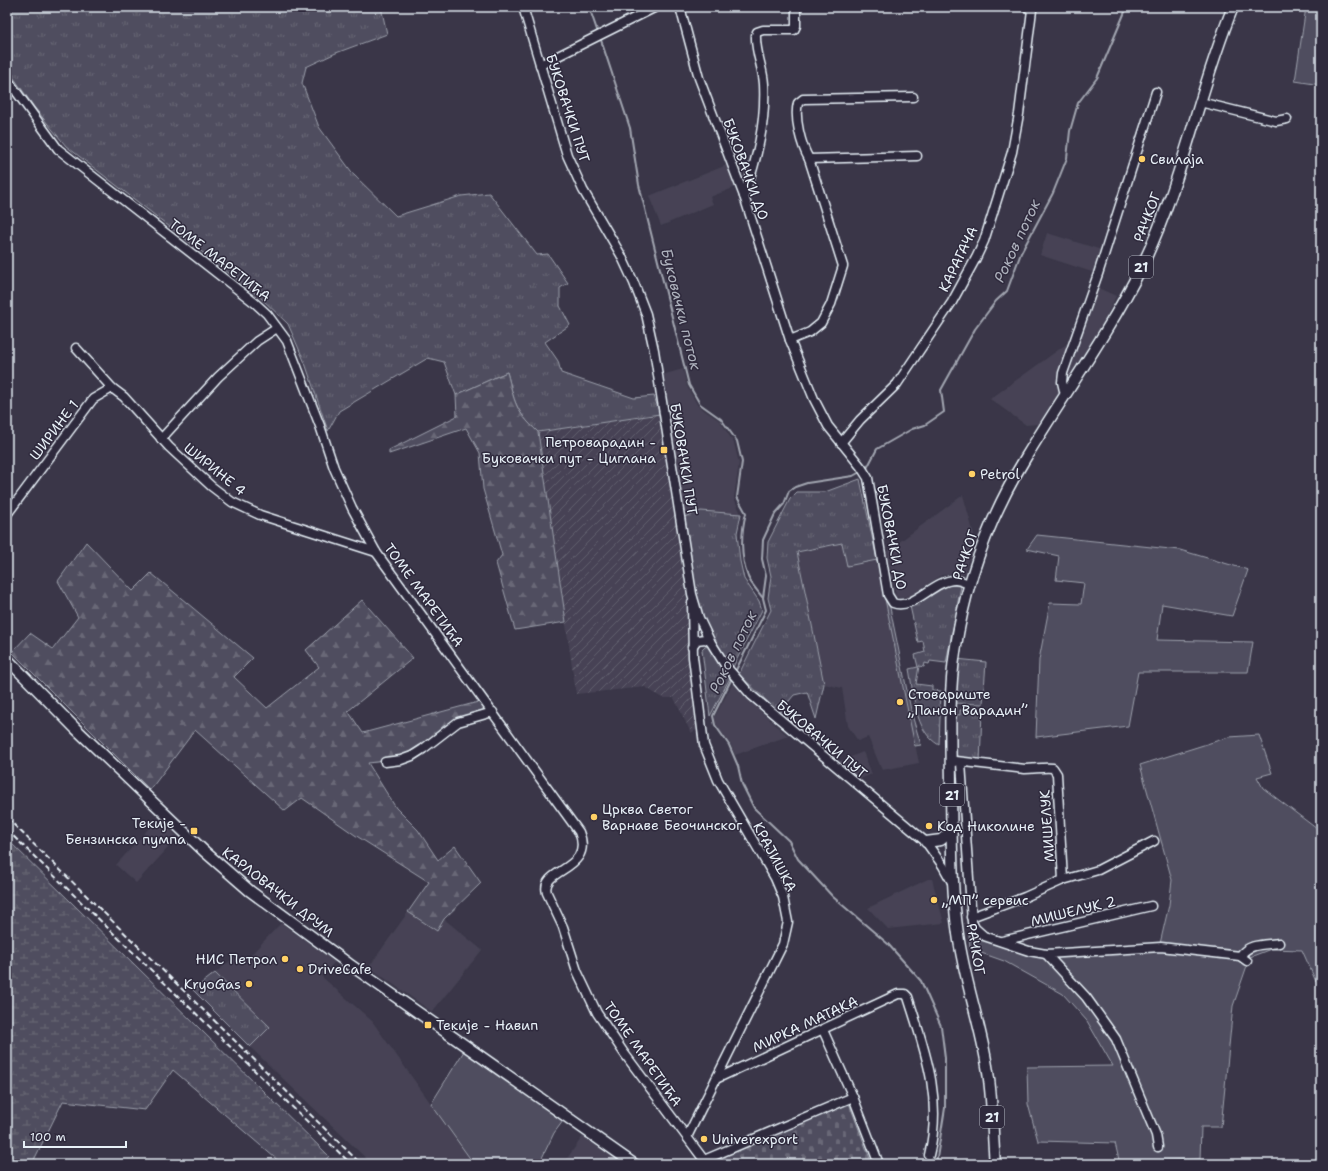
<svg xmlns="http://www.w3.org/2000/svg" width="1328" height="1171" font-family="'Shantell Sans',sans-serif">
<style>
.built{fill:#464354}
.industrial{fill:url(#industrial-furrows)}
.grass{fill:url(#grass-tufts);stroke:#9ca0ac}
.forest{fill:url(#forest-firs);stroke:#9ca0ac}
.wetland{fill:url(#wetland-marsh);stroke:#9ca0ac}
.cemetery{fill:url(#cemetery-stones);stroke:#9ca0ac}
.garden{fill:#504e5f;stroke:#9ca0ac}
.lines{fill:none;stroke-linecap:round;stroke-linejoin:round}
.stream{stroke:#a2a6b1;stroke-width:2}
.minor-casing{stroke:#e8f1f8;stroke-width:11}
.major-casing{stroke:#e8f1f8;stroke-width:13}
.minor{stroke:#2f2a3d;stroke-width:8}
.major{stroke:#2f2a3d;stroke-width:10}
.rail{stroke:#e8f1f8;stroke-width:2;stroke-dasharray:6 3;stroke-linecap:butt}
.poi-dot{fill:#ffd166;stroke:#2f2a3d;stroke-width:1.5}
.labels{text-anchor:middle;stroke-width:3;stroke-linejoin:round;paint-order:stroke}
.shield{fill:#2f2a3d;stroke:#b0b5c0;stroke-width:1}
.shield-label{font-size:13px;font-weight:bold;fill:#e8f1f8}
.street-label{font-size:14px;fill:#e8f1f8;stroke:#2f2a3d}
.poi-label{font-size:14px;fill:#e8f1f8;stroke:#2f2a3d;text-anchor:start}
.water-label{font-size:15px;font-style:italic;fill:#aeb2bd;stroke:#2f2a3d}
</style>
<defs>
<pattern id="industrial-furrows" width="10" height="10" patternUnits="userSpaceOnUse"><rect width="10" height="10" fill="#464354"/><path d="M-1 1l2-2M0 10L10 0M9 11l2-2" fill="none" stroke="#615f6d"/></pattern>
<pattern id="grass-tufts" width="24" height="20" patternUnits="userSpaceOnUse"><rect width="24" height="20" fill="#504e5f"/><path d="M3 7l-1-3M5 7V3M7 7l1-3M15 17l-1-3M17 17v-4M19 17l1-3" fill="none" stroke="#696877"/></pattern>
<pattern id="forest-firs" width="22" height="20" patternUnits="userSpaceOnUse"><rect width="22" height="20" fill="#504e5f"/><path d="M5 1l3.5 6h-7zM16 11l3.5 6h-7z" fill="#696877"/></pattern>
<pattern id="wetland-marsh" width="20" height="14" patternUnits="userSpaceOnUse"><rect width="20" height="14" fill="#504e5f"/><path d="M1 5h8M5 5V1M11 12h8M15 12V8" fill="none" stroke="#696877"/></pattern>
<pattern id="cemetery-stones" width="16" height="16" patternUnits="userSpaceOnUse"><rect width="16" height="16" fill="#504e5f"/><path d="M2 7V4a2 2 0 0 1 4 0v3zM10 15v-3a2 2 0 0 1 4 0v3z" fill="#696877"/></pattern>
</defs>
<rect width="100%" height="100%" fill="#3a3648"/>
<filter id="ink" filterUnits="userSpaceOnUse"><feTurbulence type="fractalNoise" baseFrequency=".025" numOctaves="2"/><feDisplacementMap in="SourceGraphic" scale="8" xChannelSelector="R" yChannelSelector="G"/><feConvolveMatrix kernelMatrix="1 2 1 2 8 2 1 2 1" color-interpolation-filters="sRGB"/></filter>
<g filter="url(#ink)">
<g class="built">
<path d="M727,165L736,187L710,197L713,204L661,226L649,196Z"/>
<path d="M1047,233L1105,251L1098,274L1040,255Z"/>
<path d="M1096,287L1116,296L1099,332L1072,375H1068L1066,373Z"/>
<path d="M1072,340L1058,381L1059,393L1039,424L1026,425L990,399Z"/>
<path d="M683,369L687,386L698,406L720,421L734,443L739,463L734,498L741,514L701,511L684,517L662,375Z"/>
<path d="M963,495L975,538L964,574L942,575L912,595L900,598L896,596L887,551Z"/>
<path d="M842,543L847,566L877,560L919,763L882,770L868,737L858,741L848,726L842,688L824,684L797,552Z"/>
<path d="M733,683L756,707L788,736L735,755L731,745L719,730L715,721V716Z"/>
<path d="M863,752L872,774L858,780L838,762Z"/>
<path d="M158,818L178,837L136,883L116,865Z"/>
<path d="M928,879H932L944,923L888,929L868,908Z"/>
<path d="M408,912L437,930L444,919L482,950L432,1012L369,967Z"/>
<path d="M281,923L335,962L321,976L372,1021L474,1164H372L250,1047L270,1027L215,973L236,956L243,963Z"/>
<path d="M583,1136L596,1145L623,1164H563Z"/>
</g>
<path class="industrial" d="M660,414L683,564L704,725L691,733L674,698H662L645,687L576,694L538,432Z"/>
<g class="grass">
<path d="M7,7H381L387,34L336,53L306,67L302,83L319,127L354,175L396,216L461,196L489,193L537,255L548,254L568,283L560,288V306L570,325L545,342L558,361L561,373L634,398L654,396L660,414L538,432C514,410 515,402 507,372L456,395L444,362L428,358L339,411L328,431L305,363L288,324L261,298L66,146L34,107L7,68Z"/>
<path d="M860,479L877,560L847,566L842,543L797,552L824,684L816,719L807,692L794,695L779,713L739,674L771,610L768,598L771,576L767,558L768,542L790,499L797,492H825Z"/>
<path d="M701,511L741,514L737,533L740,561L744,579L759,601L762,610L733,667C694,628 692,568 684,517Z"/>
<path d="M950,585L961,586L946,663L930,661L929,664L925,663L924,667L919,666L916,684L932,686V690L941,691L939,745C914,731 914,694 909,669L918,667L915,655L925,652L923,641L918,642L910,606L940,588Z"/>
<path d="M885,599L889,603L912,715L921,745L915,746Z"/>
<path d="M709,646L730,678L710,716L702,650L705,647Z"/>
<path d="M956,659L986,662L983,704L952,703Z"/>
<path d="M960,710L982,711L980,763L959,760L950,755L954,714L960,715Z"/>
<path d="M215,973L270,1027L250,1047L193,990Z"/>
</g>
<g class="forest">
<path d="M507,372C515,402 514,410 538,432L566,622L515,630L496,563L502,555L483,489L480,453L466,428L389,454V450L457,416L456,395Z"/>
<path d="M86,542L133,591L151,573L253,658L234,677L267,708L319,667L306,650L362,600L413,658L348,711L363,733L478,702L488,711L443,726L418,750L386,761L368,763L396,808L418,830L438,860L455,846L481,883L444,919L437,931L408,912L429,882L355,835L302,798L285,811L195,730L150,790L12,652L30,633L53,649L78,617L58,581Z"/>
</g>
<path class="wetland" d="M7,839L329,1156L322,1164H282L173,1070L145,1110L63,1101L34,1160V1164H7Z"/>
<path class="cemetery" d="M849,1103L872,1164H712L711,1162Z"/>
<g class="garden">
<path d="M1306,7H1321V85L1295,81Z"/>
<path d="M1037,535L1180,550L1248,570L1232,616L1162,604L1157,640L1253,642L1248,672H1138L1128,726L1036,737L1039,660L1050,603L1081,604L1084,583L1056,580L1059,556L1027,549Z"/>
<path d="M1259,735L1272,773L1257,777L1263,788L1321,832V993L1302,950L1271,949L1250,957L1233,1006L1221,1127H1201L1200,1159L1155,1161L1156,1164H1120L1115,1143L1038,1141L1028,1104L1027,1067L1113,1066L1087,1021L1063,994L1004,961L970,949L969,934L1044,954L1159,948L1169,905L1172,880L1140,765L1229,737Z"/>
<path d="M464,1051L563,1121L554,1133L539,1164H474L431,1104Z"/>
</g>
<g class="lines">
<g class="stream">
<path d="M589,7L598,33"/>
<path d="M600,37L630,128L639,185L689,385L700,404L721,419L737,441L742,462L737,497L746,513C741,532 740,557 748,577C751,584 758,591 762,597"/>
<path d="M866,470L877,449L912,429L925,425L944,412L941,390L975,329L996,301L1007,291L1021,253L1053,193L1067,158L1070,131L1078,103L1097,78L1127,7"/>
<path d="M735,672L766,610L763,598L766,576L762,559L763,540L775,514L784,504L789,491L795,487L807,483L853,476L862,471"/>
<path d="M732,678L713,716L715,725L729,745L738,766L742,784L754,808L789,841L798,859L833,897L888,944L921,981L941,1026L945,1058V1108L936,1164"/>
</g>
<defs>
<g id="minor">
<path d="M523,7L567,155L583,190L621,255L634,283L646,314L654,350L692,594L699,618L710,641L725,665L751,695L926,842L943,866L953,884"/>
<path d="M680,7L699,78L744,196L790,340L814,399L828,426L861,467L868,478L888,595L893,603C913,611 933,580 955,580C960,580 965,583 970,584"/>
<path d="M540,65L656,7"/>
<path d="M7,79L58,149L255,303L267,314L287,341L320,426L334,468L352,508L376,552L579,832C595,871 539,868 547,893L563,927L577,971L597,1013L624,1053L707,1164"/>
<path d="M1200,102L1276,121L1287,119"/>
<path d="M809,159L917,156"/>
<path d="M744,196C757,159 766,123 764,84C763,67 755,52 756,35L757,32L763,30H794L796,26V7"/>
<path d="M790,340L810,332L821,323L831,304L843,266L809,159C801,145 794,118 798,103L803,99L913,97"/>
<path d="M76,348L112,388L124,397L169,447L211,486L232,502L260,515L376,552"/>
<path d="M1065,395L1062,382L1063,373L1098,274L1156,92"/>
<path d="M161,439L218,377L257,341L277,328"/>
<path d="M841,443L860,420L897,384L952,302L976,258L984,241L1012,152L1019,114L1032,10L1027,7"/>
<path d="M8,513L93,399L112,388"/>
<path d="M692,647L697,640L705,639L710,641"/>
<path d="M956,761L1025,769C1035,769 1043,767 1053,768L1057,774L1063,880"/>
<path d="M385,762L401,760L412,756L423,749L458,722L493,712"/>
<path d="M961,763L972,922L975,928L984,936L1029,951L1046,954L1161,947L1240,956L1247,961"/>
<path d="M971,917L1025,897L1063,880L1098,870L1154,841"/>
<path d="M1002,941L1151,906"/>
<path d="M1046,954L1086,997L1116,1039L1156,1135L1158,1147"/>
<path d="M1240,956C1249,943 1264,945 1279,943"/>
<path d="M823,1030L853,1097L879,1164"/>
<path d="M716,1079L898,994H905L908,997C925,1051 943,1098 929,1155"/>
<path d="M687,1137L783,944L788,922L783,897L775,878L718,780L704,745L693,657L692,603"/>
<path d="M704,1160L853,1097"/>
</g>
<g id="major">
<path d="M7,659L75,728L204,851L250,891L349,964L634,1164"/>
<path d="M926,842L941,840L952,830"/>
<path d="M995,1164C992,1131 993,1098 987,1066C980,1022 964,979 958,934C951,887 952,840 951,793C951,746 948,698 955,652C965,583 990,516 1026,457C1064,394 1108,334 1141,268C1182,185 1198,92 1233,7"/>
</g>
</defs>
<use href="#minor" class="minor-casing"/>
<use href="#major" class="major-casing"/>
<use href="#minor" class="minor"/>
<use href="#major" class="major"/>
<g class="rail">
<path d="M7,818L361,1164"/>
<path d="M7,830L351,1164"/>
</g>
</g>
</g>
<g class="poi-dot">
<circle cx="1142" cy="159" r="4"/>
<rect x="660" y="446" width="8" height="8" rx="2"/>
<circle cx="972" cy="474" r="4"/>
<circle cx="900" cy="702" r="4"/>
<circle cx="594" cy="817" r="4"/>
<circle cx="929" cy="826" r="4"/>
<rect x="190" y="827" width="8" height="8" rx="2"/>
<circle cx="934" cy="900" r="4"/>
<circle cx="285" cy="959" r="4"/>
<circle cx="300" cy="969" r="4"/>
<circle cx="249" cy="984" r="4"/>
<rect x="424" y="1021" width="8" height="8" rx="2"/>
<circle cx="704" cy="1139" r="4"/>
</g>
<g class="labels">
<g class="shield">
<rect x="1129" y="256" width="24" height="22" rx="3"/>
<rect x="940" y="784" width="24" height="22" rx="3"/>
<rect x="980" y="1106" width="24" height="22" rx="3"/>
</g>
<g class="shield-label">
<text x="1141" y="272">21</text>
<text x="952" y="800">21</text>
<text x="992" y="1122">21</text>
</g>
<g class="street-label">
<text transform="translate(568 108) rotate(72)" y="5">БУКОВАЧКИ ПУТ</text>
<text transform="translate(746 169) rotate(70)" y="5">БУКОВАЧКИ ДО</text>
<text transform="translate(1147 217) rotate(-69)" y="5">РАЧКОГ</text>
<text transform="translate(958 259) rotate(-64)" y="5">КАРАГАЧА</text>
<text transform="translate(220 260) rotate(38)" y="5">ТОМЕ МАРЕТИЋА</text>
<text transform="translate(54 430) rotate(-53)" y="5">ШИРИНЕ 1</text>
<text transform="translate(684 459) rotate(81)" y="5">БУКОВАЧКИ ПУТ</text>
<text transform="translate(215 469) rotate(39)" y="5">ШИРИНЕ 4</text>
<text transform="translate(892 537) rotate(79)" y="5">БУКОВАЧКИ ДО</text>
<text transform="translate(965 555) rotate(-71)" y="5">РАЧКОГ</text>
<text transform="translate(424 595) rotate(54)" y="5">ТОМЕ МАРЕТИЋА</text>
<text transform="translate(822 739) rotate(40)" y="5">БУКОВАЧКИ ПУТ</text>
<text transform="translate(1047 826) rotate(-94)" y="5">МИШЕЛУК</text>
<text transform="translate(775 857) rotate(62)" y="5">КРАЈИШКА</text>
<text transform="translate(278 892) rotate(38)" y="5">КАРЛОВАЧКИ ДРУМ</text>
<text transform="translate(1073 911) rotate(-14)" y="5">МИШЕЛУК 2</text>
<text transform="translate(976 949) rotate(80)" y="5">РАЧКОГ</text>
<text transform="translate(805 1024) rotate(-25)" y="5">МИРКА МАТАКА</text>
<text transform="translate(643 1054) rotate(55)" y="5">ТОМЕ МАРЕТИЋА</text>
</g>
<g class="poi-label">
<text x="1150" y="164">Свилаја</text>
<text x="656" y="447" text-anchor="end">Петроварадин -<tspan x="656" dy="16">Буковачки пут - Циглана</tspan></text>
<text x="980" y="479">Petrol</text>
<text x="908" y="699">Стовариште<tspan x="908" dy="16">„Панон Варадин”</tspan></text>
<text x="602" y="814">Црква Светог<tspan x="602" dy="16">Варнаве Беочинског</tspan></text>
<text x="186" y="828" text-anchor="end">Текије -<tspan x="186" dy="16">Бензинска пумпа</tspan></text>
<text x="937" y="831">Код Николине</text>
<text x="942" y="905">„МП” сервис</text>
<text x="277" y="964" text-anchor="end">НИС Петрол</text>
<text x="308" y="974">DriveCafe</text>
<text x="241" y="989" text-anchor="end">KryoGas</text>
<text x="436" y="1030">Текије - Навип</text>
<text x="712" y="1144">Univerexport</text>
</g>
<g class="water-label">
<text transform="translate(1017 241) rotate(-65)" y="5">Роков поток</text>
<text transform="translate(681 309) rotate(76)" y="5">Буковачки поток</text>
<text transform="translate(733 652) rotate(-64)" y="5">Роков поток</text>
</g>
</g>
<rect width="1328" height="1171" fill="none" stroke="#2f2a3d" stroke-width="24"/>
<rect x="12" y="12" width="1304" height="1147" fill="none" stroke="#e8f1f8" stroke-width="1.5" filter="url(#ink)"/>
<path d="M24 1141v6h102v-6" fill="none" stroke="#e8f1f8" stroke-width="2"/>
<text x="30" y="1141" font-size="12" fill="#e8f1f8" stroke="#2f2a3d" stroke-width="3" paint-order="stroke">100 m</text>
</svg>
